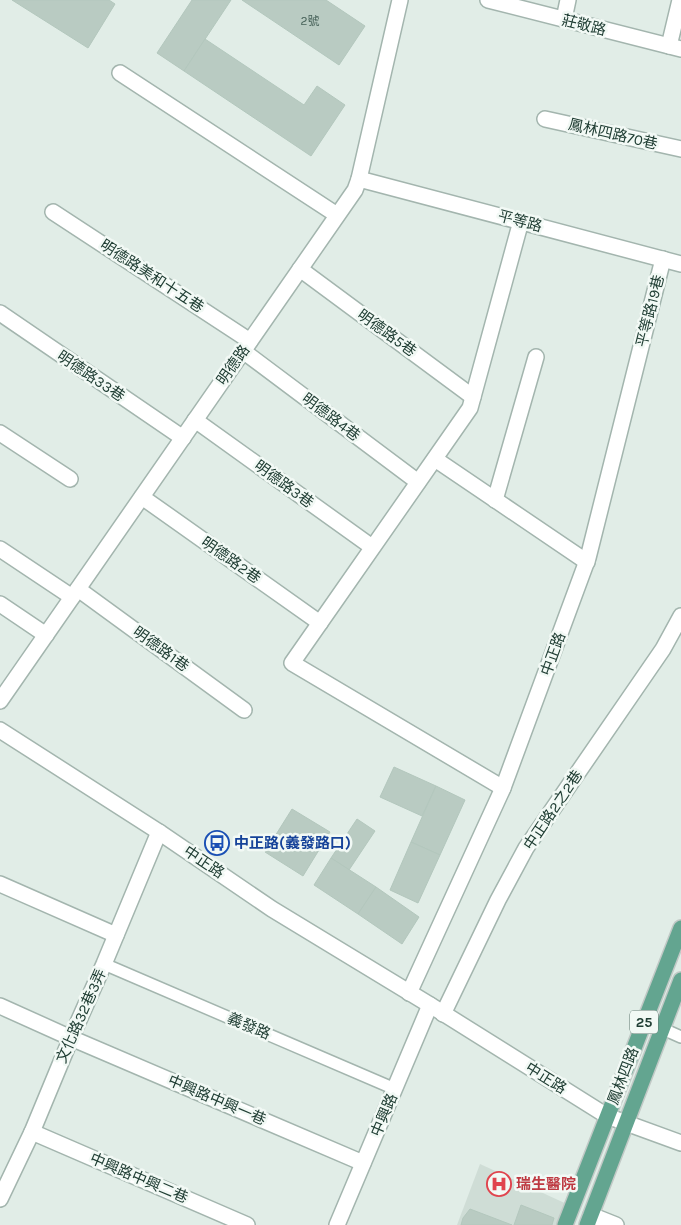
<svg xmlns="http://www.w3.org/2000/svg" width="681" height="1225" font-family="Karla,'Noto Sans TC',sans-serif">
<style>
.built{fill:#cfddd6}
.building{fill:#b9cbc2;stroke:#b3c7bd}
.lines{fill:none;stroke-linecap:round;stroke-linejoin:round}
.service-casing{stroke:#a3b5ae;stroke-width:14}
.minor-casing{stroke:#a3b5ae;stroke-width:18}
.primary-casing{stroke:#c1c9c6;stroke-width:18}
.service{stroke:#fff;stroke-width:11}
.minor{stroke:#fff;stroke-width:15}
.primary{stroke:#63a590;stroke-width:15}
.labels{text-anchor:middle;stroke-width:5;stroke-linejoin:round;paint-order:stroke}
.number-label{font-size:12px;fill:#466158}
.shield{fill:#f2f9f5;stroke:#5f766e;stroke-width:1}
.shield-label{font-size:14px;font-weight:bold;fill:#203e34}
.street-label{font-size:15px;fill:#203e34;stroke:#f2f9f5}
.transit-label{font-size:15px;font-weight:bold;fill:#164399;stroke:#f2f9f5;text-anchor:start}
.health-label{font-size:15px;font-weight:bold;fill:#be3a42;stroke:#f2f9f5;text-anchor:start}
</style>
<rect width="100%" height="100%" fill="#e1ede7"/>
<path class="built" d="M480,1164L569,1205L562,1225H457Z"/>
<g class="building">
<path d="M12,0H109L115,4L88,48Z"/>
<path d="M192,0H231L184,71L157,53Z"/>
<path d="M242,0H326L365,26L339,65Z"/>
<path d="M205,39L304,105L317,86L345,105L311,156L184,71Z"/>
<path d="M394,767L436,786L422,816L380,797Z"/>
<path d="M436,786L465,800L440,855L411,842Z"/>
<path d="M292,809L330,832L303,876L265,852Z"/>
<path d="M357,819L375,831L349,870L331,858Z"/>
<path d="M411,842L440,855L418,903L390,890Z"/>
<path d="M331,858L376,887L358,914L314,885Z"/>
<path d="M376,887L419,917L402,944L358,914Z"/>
<path d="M521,1205L554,1218L552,1225H514Z"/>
<path d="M470,1209L512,1225H461L463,1218Z"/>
</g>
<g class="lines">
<defs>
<g id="service">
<path d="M104,964L395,1089"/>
<path d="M663,1029L681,1037"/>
</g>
<g id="minor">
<path d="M488,0L681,49"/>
<path d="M564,19L568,0"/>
<path d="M669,46L680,0"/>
<path d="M120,73L337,215"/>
<path d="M545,119L681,149"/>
<path d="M359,179L681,264"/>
<path d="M53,212L250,341"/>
<path d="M300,269L473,397"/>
<path d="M0,313L183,438"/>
<path d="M243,351L418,482"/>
<path d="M195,420L372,547"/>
<path d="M0,433L70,479"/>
<path d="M435,459L587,562"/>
<path d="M142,497L320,623"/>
<path d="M495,500L536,357"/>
<path d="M0,549L72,597"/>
<path d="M78,589L244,710"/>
<path d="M0,604L46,635"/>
<path d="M0,701L355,190L359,179L400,0"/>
<path d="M0,730L159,832L272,909L430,1005L607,1116L681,1143"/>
<path d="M503,788L292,663L470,408L521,221"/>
<path d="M0,884L116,935"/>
<path d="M409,993L503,788L588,558L663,259"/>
<path d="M0,1006L71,1038L363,1163"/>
<path d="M443,1014L498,900L526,848L663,649L681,616"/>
<path d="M32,1132L247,1225"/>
<path d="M0,1199L32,1132L71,1038L104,964L159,832"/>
<path d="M591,1215L616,1225"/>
<path d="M337,1225L430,1005"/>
</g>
<g id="primary">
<path d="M565,1225L681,928"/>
<path d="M587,1225L681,980"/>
</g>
</defs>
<use href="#service" class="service-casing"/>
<use href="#minor" class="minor-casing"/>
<use href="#primary" class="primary-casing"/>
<use href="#service" class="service"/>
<use href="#minor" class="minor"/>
<use href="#primary" class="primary"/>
</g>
<defs>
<symbol id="bus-ring" viewBox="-11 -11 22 22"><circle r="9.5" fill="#f2f9f5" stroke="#1a4fb4" stroke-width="1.5"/><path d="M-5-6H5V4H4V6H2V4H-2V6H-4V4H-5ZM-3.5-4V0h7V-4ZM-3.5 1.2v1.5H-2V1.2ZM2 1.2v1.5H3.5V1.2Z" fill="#1a4fb4"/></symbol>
<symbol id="hospital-ring" viewBox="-11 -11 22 22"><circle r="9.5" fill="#f2f9f5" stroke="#e0444e" stroke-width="1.5"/><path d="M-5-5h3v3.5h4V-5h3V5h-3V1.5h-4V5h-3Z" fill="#e0444e"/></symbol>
</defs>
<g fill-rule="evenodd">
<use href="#bus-ring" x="203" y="829" width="28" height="28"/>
<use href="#hospital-ring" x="485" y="1170" width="28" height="28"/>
</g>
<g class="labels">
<g class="number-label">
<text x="310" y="25">2號</text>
</g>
<rect class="shield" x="630" y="1010.5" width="28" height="23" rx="4"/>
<g class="shield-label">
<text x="644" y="1027">25</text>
</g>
<g class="street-label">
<text transform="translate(584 25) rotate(14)" y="5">莊敬路</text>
<text transform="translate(613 134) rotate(13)" y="5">鳳林四路70巷</text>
<text transform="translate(520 221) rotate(15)" y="5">平等路</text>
<text transform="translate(152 276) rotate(33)" y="5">明德路美和十五巷</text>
<text transform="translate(650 311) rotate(-76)" y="5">平等路19巷</text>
<text transform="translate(387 333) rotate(36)" y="5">明德路5巷</text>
<text transform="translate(233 365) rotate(-55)" y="5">明德路</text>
<text transform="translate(91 376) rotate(34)" y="5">明德路33巷</text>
<text transform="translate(331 417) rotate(37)" y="5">明德路4巷</text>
<text transform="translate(284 484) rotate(36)" y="5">明德路3巷</text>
<text transform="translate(231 560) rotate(35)" y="5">明德路2巷</text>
<text transform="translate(161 649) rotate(36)" y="5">明德路1巷</text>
<text transform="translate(553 654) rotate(-70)" y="5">中正路</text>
<text transform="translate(553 810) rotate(-56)" y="5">中正路2之2巷</text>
<text transform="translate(204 862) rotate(34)" y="5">中正路</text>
<text transform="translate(81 1016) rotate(-66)" y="5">文化路32巷3弄</text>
<text transform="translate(249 1026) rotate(23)" y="5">義發路</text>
<text transform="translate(623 1076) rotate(-69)" y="5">鳳林四路</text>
<text transform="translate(546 1078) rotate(32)" y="5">中正路</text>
<text transform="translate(217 1100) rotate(23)" y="5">中興路中興一巷</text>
<text transform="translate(384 1115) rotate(-67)" y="5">中興路</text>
<text transform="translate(139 1178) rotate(23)" y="5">中興路中興二巷</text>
</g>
<g class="transit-label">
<text x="234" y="848">中正路(義發路口)</text>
</g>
<g class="health-label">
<text x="516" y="1189">瑞生醫院</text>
</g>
</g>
</svg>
